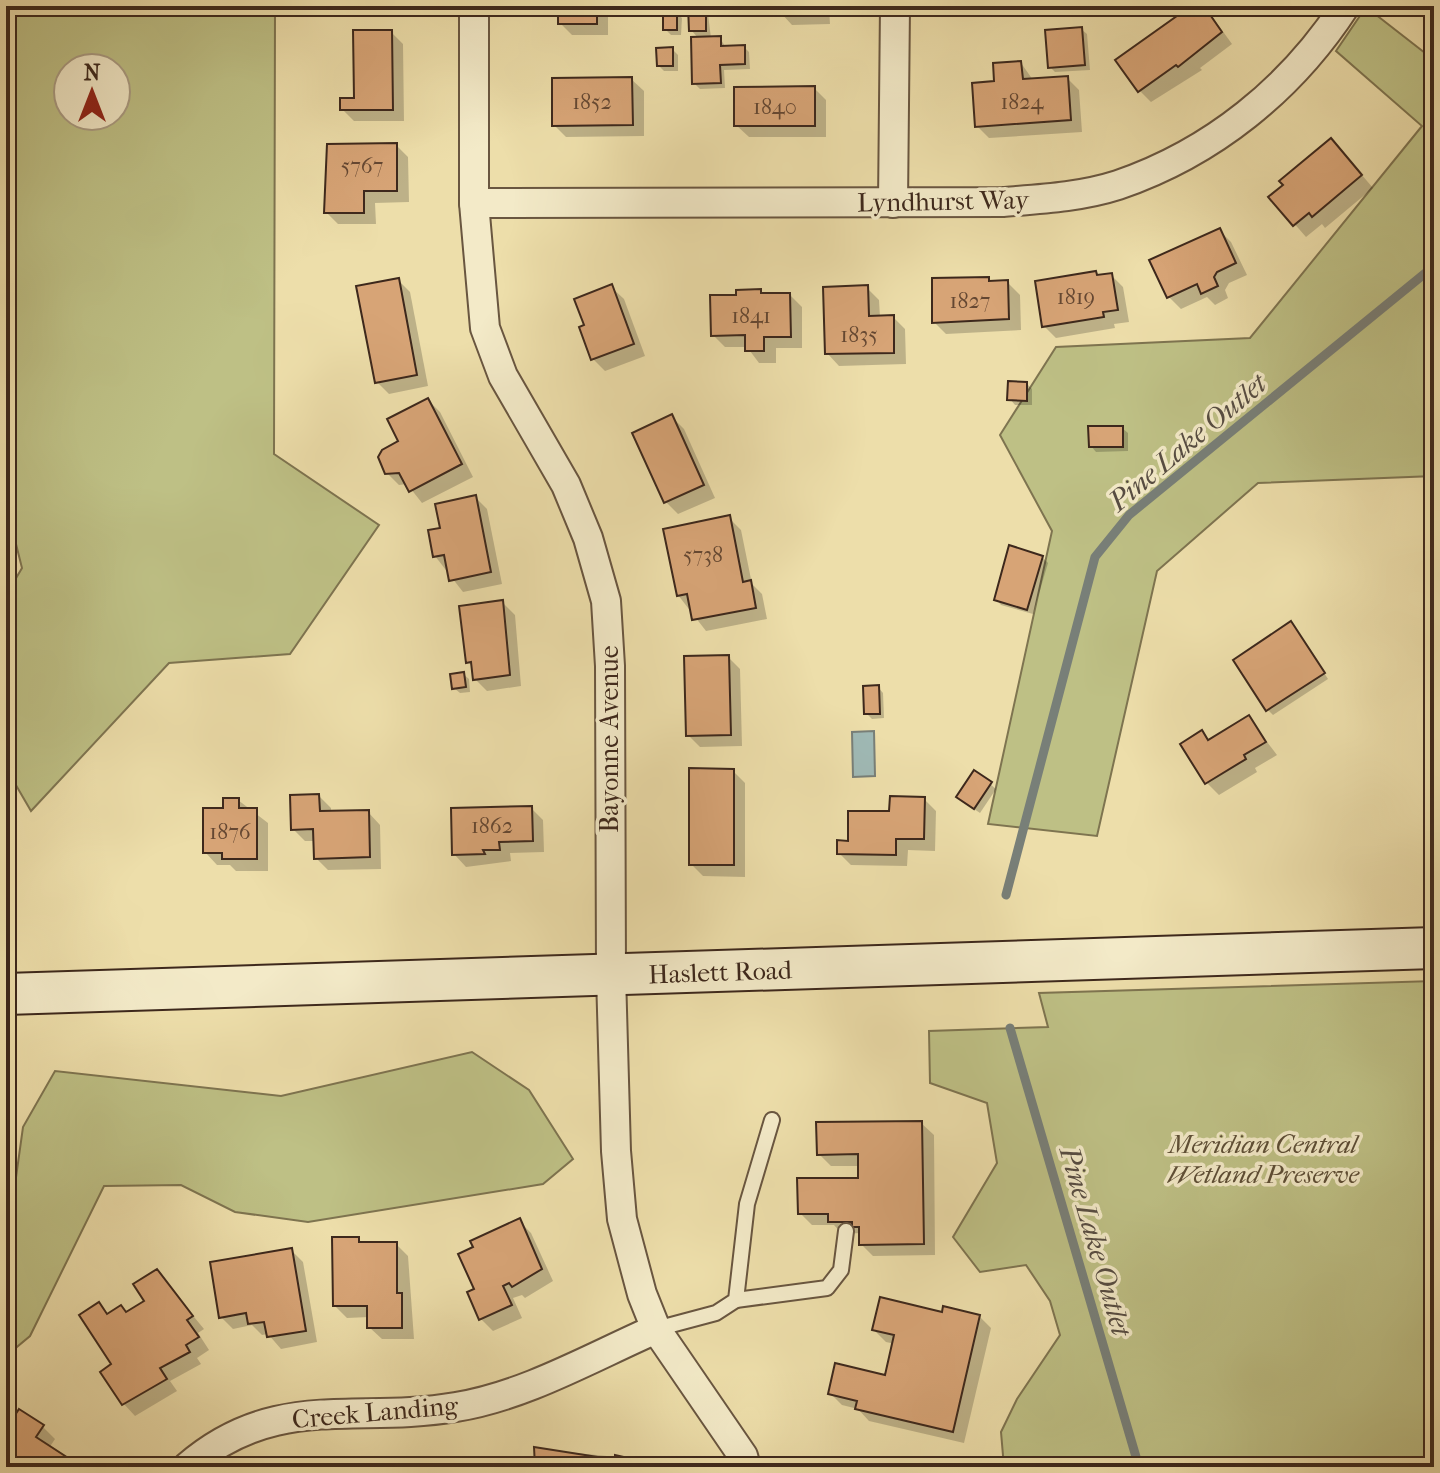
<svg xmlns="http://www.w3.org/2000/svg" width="1440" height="1473" font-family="'IM FELL French Canon',serif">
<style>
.green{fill:#bec085;stroke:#7e7450;stroke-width:2;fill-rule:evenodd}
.water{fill:#9fb9b5;stroke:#787f78;stroke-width:2}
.shadow{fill:#0003}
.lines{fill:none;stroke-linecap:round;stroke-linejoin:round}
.stream{stroke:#787f78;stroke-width:9}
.building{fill:#d7a476;stroke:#3d281c;stroke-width:2}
.lane-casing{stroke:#695640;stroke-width:18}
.street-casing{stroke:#695640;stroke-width:32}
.secondary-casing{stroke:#3d281c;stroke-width:44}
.lane{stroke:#f3eac8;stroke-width:14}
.street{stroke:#f3eac8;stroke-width:28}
.secondary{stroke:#f3eac8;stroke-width:40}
.labels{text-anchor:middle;stroke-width:7;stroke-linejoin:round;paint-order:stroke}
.number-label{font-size:22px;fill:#644732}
.street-label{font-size:26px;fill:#3d281c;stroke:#f3eac8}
.park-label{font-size:26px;font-style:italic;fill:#5d4e36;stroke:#f3eac8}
.water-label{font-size:28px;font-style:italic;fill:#564c42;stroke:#f3eac8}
</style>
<rect width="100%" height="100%" fill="#eddeaa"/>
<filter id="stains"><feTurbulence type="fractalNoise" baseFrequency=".0025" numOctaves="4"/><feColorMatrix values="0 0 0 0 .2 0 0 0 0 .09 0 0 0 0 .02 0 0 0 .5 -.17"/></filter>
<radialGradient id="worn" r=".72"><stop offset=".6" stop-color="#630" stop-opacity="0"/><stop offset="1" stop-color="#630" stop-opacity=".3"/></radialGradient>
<g class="green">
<path d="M6,6H275L274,454L379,525L290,654L169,663L31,811L6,768V595L22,568L6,504ZM116,68V116H68V68Z"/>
<path d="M1366,7L1434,60V476L1258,483L1157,571L1097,836L988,824L1052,531L1000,435L1056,347L1250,338L1422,126L1336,51Z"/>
<path d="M1434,981V1467H1004L1001,1432L1017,1399L1060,1335L1050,1301L1026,1265L980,1272L953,1237L997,1163L987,1103L930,1083L929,1031L1048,1027L1039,993Z"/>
<path d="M472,1052L529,1090L573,1159L543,1184L308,1222L235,1212L181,1185L104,1186L30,1336L6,1356V1249L23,1127L55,1071L281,1096Z"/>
</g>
<path class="water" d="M874,731L875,776L853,777L852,732Z"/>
<g class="shadow">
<path d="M560,6H608V35H572L560,23Z"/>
<path d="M690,6H707L711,38H720L726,48L744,47L749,52L750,69L724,70L725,88L700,89L694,83L699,39L691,30Z"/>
<path d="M780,6H833V8H829L830,24L792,25L780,12Z"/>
<path d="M1195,6H1203L1211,15L1232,44L1200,68L1202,70L1151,102L1139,90Z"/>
<path d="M676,13L682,18L681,35H671L665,29Z"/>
<path d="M1081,29L1087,34L1090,70L1055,72L1050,67Z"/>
<path d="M391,32L403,44L404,121H354L342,109L356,100Z"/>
<path d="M672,49L678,55V71H664L659,66Z"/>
<path d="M1021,63L1033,80L1067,78L1079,90L1082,132L989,138L977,126L996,83Z"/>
<path d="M631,79L644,91V136L566,137L554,125Z"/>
<path d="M814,88L826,100V137H749L736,125Z"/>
<path d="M396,145L408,157L409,202L375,203L376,224H338L326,212Z"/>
<path d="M1343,153L1373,188L1325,228L1322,224L1306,237L1271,197Z"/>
<path d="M1219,230L1231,242L1247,275L1229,283L1225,290L1228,298L1215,305L1207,297L1181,309L1169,297Z"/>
<path d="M1111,275L1123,287L1129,322L1114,324L1115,328L1056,338L1044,326L1099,277Z"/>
<path d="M398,280L410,292L428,386L389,394L377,382Z"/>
<path d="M1007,282L1020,295L1021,330L946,334L934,322Z"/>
<path d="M611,287L624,299L645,356L605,371L593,359L586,326Z"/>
<path d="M867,288L879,300L880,317H893L905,329L906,364L839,366L827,353Z"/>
<path d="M738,292L790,295L802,307V348H776V363H759L747,347H725L713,335Z"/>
<path d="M1027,384L1032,389V405H1015L1010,399Z"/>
<path d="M428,400L440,412L473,477L422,503L407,484L399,485L387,473L401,442Z"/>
<path d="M672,417L684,429L715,498L678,514L666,502Z"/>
<path d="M1122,428L1128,433V451L1096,452L1091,446Z"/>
<path d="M475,497L487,509L502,584L463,592L435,556L442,530Z"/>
<path d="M729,518L741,530L752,584L762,594L767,619L706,631L678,595Z"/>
<path d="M1042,557L1048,563L1033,614L1001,605L996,599Z"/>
<path d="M503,603L515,615L521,686L487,691L475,679L473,667L468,662Z"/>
<path d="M1296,629L1328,679L1273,715L1268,710Z"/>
<path d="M728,657L740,669L742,746L700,747L688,735Z"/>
<path d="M463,674L469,679L470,692L460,693L454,688Z"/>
<path d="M878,687L883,693L884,718L872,719L866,713Z"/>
<path d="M1249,718L1277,755L1255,768L1257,772L1219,795L1207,783L1183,744L1202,733L1210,741Z"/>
<path d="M733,771L745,783V877L703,876L691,864Z"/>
<path d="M990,784L996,789L980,813L964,802Z"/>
<path d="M319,796L331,808V813L368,812L380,825L381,869L328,870L316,858V841H305L293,829Z"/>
<path d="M924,799L936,811L935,851L908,850L907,866L851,865L839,853L891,813Z"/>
<path d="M238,800L268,823V871H236L230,865H217L205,852L225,810Z"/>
<path d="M531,808L543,820L544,852L510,853L511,861L466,867L454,854Z"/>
<path d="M921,1123L934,1135L935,1255L873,1256L861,1244V1233L842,1234L834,1225H812L800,1213L860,1180V1166H831L819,1154Z"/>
<path d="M519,1221L531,1233L553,1281L525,1298L522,1295L513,1298L522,1318L493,1331L481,1319L477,1289Z"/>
<path d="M358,1239L364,1244H396L408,1256L414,1339H382L369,1327V1317L347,1318L335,1306Z"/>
<path d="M291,1250L303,1262L317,1342L281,1349L268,1334L262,1335L252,1325L233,1329L221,1317Z"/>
<path d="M156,1271L204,1329L198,1333L209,1350L197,1358L201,1364L170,1381L177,1391L135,1416L123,1403L99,1304L109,1315L127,1314L147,1301Z"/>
<path d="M943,1314L979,1316L991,1328L964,1443L869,1421L858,1409L842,1405L830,1393L887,1378L895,1344L886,1342L874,1330Z"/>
<path d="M43,1427L55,1439L49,1448L78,1467H6V1433Z"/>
<path d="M536,1449L617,1457L658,1467H535Z"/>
</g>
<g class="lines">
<g class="stream">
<path d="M1006,895L1095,557L1129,515L1434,266"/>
<path d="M1010,1028L1139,1467"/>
</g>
</g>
<g class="building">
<rect x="558" y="6" width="39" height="18"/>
<path d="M688,6H701V12H706V31H689Z"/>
<path d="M778,6H818L819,12L778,13Z"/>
<path d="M1191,6H1204L1222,32L1178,67L1176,65L1138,92L1115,60Z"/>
<rect x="663" y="11" width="14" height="19"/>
<path d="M1082,27L1085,65L1048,68L1045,30Z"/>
<path d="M353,30H392L393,110H340V98H354Z"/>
<path d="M721,36V46L745,45V64L720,65L721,83L692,84L691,37Z"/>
<path d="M673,47V66H657L656,48Z"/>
<path d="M1021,61L1023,79L1068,76L1071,120L975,127L972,83L994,81L993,63Z"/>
<path d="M632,77L633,125L552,126V78Z"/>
<path d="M815,86V126H734V87Z"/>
<path d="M1331,138L1362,175L1312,217L1309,213L1293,226L1268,197L1283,185L1279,181Z"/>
<path d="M397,143V191H364V213H324L327,144Z"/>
<path d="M1220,228L1236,263L1217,272L1214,277L1218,286L1201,294L1197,284L1167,298L1149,260Z"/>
<path d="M1096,271L1097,275L1112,273L1118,310L1103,312L1104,317L1042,327L1035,281Z"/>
<path d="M989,277V281L1008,280L1009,319L932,323V278Z"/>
<path d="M399,278L417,375L375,383L356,286Z"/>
<path d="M612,284L634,344L591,360L579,327L584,325L574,299Z"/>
<path d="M868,285L869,316L894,315V353L825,354L823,287Z"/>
<path d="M761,289V293H790L791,337H764V351H745V335L711,336L710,295H736V290Z"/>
<path d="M1008,381L1027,382V401L1007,400Z"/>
<path d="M428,398L462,464L409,492L399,473L385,474L378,457L382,450L398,441L387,419Z"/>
<path d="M672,414L704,485L664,503L632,433Z"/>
<path d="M1088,426H1123V447H1089Z"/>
<path d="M476,495L491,572L449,581L444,555L433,557L428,530L440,528L435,504Z"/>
<path d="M730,515L743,582L751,580L756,608L692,620L687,594L677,596L663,529Z"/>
<path d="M1009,545L1043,556L1027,610L994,600Z"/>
<path d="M503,600L510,675L473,680L471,662L466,663L459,606Z"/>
<path d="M1291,621L1325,673L1266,711L1233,660Z"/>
<path d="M729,655L731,735L686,736L684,656Z"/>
<path d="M464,672L466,687L452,689L450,674Z"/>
<path d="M879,685L880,714H864L863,686Z"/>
<path d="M1249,715L1266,742L1244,755L1246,759L1205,784L1180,744L1202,730L1208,740Z"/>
<path d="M689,768L734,769V865H689Z"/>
<path d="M974,770L992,782L974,809L956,797Z"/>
<path d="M319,794L320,811L369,810L370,857L314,859L313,829L291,830L290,795Z"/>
<path d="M890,796L925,797L924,839H896V855L837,854V840L848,841V811H889Z"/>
<path d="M223,798H239V808H257V859H222V853H203V808H223Z"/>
<path d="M532,806L533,841L499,842L500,850H483L485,854L452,855L451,808Z"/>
<path d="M922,1121L924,1244L859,1245V1227H852V1222H828V1214H798L797,1178H858V1154L817,1155L816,1122Z"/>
<path d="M520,1218L542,1269L512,1287L509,1283L503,1286L512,1305L479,1320L467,1292L474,1289L458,1254L473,1247L470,1241Z"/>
<path d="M332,1237H359V1242H397V1293H402V1328H367V1306H333Z"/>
<path d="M292,1248L306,1331L267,1337L264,1322L248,1324L246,1313L219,1318L210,1262Z"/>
<path d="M157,1269L193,1316L187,1320L199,1337L186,1345L190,1352L160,1368L167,1379L122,1405L100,1372L111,1364L79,1315L99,1302L107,1314L121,1305L126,1312L144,1301L133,1284Z"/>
<path d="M880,1297L942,1312L943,1306L980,1315L953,1432L855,1409L857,1401L828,1394L835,1363L885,1375L894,1335L872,1330Z"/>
<path d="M19,1409L44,1425L36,1437L82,1467H6V1429Z"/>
<path d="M534,1447L604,1458H615V1455L659,1465L535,1467Z"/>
</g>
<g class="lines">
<defs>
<g id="lane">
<path d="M736,1300L827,1288L841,1270L846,1231"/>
<path d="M656,1329L716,1313L736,1300L747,1204L772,1120"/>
</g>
<g id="street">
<path d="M474,6V203L485,328L503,376L566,485L588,538L606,601L610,666L611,975L616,1151L622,1219L642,1294L656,1329L743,1456L746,1467"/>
<path d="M474,203L1003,202C1041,199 1081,197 1118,185C1212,153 1291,89 1345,6"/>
<path d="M893,203L895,6"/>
<path d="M187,1467C275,1391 356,1424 456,1407C525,1396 592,1357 656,1329"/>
</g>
<path id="secondary" d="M6,994L1434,948"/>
</defs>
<use href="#lane" class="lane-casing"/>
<use href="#street" class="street-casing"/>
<use href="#secondary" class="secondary-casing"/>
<use href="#lane" class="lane"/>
<use href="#street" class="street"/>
<use href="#secondary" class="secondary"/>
</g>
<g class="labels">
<g class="number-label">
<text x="592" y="109">1852</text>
<text x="1022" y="109">1824</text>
<text x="775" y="114">1840</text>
<text x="362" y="173">5767</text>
<text x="1076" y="304">1819</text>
<text x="970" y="308">1827</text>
<text x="751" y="323">1841</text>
<text x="859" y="342">1835</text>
<text x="703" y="562">5738</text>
<text x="492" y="833">1862</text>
<text x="230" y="839">1876</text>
</g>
<g class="street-label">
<text transform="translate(943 201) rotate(-1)" y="9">Lyndhurst Way</text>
<text transform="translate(609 739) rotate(-90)" y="9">Bayonne Avenue</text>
<text transform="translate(720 972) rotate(-2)" y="9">Haslett Road</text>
<text transform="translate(375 1412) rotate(-5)" y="9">Creek Landing</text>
</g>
<g class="park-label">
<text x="1263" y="1153">Meridian Central<tspan x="1263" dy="30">Wetland Preserve</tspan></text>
</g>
<g class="water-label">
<text transform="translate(1187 442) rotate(-40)" y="10">Pine Lake Outlet</text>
<text transform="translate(1096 1241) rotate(74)" y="10">Pine Lake Outlet</text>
</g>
</g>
<rect width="1440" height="1473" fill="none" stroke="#eddeaa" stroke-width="32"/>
<rect x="8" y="8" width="1424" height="1457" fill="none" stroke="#3d281c" stroke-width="4"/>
<rect x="16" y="16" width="1408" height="1441" fill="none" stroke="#3d281c" stroke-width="2"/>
<g transform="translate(92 92)"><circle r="38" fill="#f3eac8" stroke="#aa9c83" stroke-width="2"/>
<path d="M0-6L14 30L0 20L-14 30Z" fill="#8f2418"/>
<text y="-12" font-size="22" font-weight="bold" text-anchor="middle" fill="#3d281c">N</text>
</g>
<rect width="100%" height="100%" filter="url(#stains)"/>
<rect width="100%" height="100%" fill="url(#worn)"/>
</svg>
